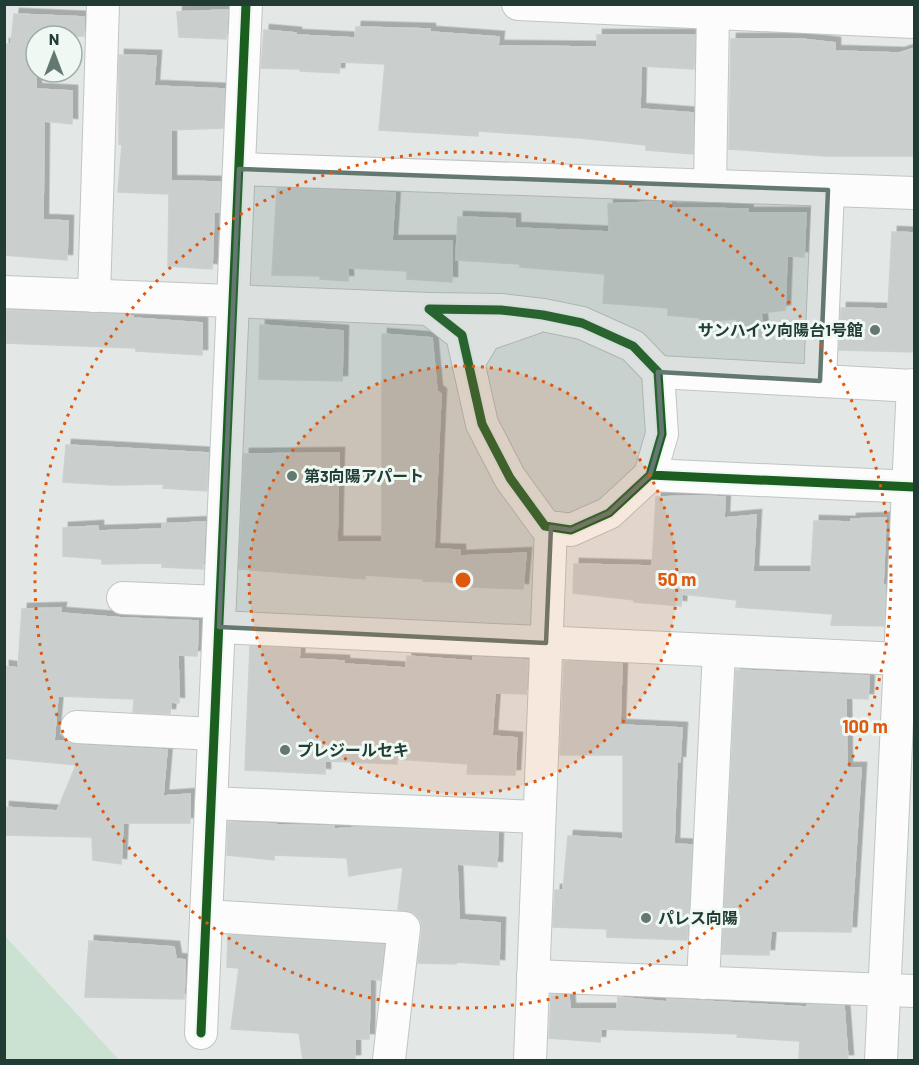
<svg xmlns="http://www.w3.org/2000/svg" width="919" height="1065" font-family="Barlow,'Noto Sans JP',sans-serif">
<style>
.green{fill:#cbe2d2}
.building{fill:#cacfcd;stroke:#cbd1cf;stroke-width:1.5;filter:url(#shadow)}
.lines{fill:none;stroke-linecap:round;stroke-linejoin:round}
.street-casing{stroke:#c0c5c3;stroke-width:34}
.street{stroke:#fbfcfb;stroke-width:32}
.cycleway-casing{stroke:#f0f8f4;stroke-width:13}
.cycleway{stroke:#1b5e20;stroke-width:9}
.marked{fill:#647872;fill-opacity:0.2;stroke:#647872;stroke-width:4.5;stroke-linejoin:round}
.ring{fill:none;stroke:#de580e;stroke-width:3;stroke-dasharray:3 6}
.poi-dot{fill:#647872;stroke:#f0f8f4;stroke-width:2}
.labels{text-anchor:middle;stroke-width:6;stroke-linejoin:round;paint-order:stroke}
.poi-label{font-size:16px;font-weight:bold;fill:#203c34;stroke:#f0f8f4;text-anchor:start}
.centre{fill:#de580e;stroke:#f0f8f4;stroke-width:3}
.ring-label{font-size:18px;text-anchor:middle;font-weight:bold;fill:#de580e;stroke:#f0f8f4;stroke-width:6;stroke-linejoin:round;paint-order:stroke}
</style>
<defs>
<filter id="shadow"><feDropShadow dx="5.5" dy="-5.5" stdDeviation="0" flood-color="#0004"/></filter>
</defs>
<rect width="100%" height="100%" fill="#e3e8e6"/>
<path class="green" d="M5,936L119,1060H5Z"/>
<g class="building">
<path d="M228,10L226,39L179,37L177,12Z"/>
<path d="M14,14L84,17V36H36V89L72,91V124L44,121L43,220L68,221L67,260L4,255V44H11Z"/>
<path d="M356,27L430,29V32L499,37L498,46L597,47V35H695L694,69L641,66L640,109L693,113V154L646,150V145L580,138L478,131V136L379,130L385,64L340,62L339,73L300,71V69L261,68L264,30L296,33V35L355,38Z"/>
<path d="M731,39H801L835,43V51L899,53L915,48V156H826L729,149Z"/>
<path d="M119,55L156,56L154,86L224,89L223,128L171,130V181L220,182L219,212H214L212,269L168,266L169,194L118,192L122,145L119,144Z"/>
<path d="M277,188L395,193L392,241H452V282L407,279V271L348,268V281L320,279V276L272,275Z"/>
<path d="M656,202H671V208L748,209L747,213H806L804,257L787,256L785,310L761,313L764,337H737V319L700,322V318L668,315V308L603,303L605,274L520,267V264L456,260L458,217L515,219V228L609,232L608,204Z"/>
<path d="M892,232L915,233V352L839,350L841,308L888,309Z"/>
<path d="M4,310L128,315L133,316V318L202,323V355L136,351V348L4,343Z"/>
<path d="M260,325L343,331L342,381L259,379Z"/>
<path d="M382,334L432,338L437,391L441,394L434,549L460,550V556L526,553L523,589L471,587V583L423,581V579L365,575V579L239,569L244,454L339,453L337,542H382Z"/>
<path d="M66,445L208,453L207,491L163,488L164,484L113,485L63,482Z"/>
<path d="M698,496L725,497L724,518L756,515L753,572H811L814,521L851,522V519L886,518L883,585H885L884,626L831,625L833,614L736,607L737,600L682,594L681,606L634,602V600L573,593L574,564L652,566L656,497Z"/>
<path d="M205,522L203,569L162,567V563L102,564V559L63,556V528L98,526V531L162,529V524Z"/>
<path d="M61,608L60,613L123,618L198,621L197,656L178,655L179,703L171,702L170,714L133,712L134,699L58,696L54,741H66L76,745L167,750L163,796L190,794V823H123L121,864L93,860L92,837L4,835V807L57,811L76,765L4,758V666L18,668L22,609Z"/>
<path d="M250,646L300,649L299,659L344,661V664L406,668L407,656L473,661V657L528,660L526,694L495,693L492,736L517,738L515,775L467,774L468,764L397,759V764L325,761V774L245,770Z"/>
<path d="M564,661L622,664L620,725L682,728L680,762L677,761L674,844L692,845L687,940L607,937V929L553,927L555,890H563L568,836L623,839V755H560Z"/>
<path d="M736,670L869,676L868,699L846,698L847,768H861L851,932L771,931L769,955L722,954Z"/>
<path d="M228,822L276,824V825L334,826V829L360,827L498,833L497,867L457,864L459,920L500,923L499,965L456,962V964L418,963L422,930L421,921L414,913L398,910L403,867L349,876L347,858L274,855V860L227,855Z"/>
<path d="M228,935L384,945L380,980L370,979L369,1039H355V1060H303L299,1033L231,1029L239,968L227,967Z"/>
<path d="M89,941L174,947L176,959L185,960L184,999L85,997Z"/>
<path d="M551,995H569L570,1009H617L618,997L667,1002V999L807,1007V1005L844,1006L848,1060H799L800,1041L737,1037L738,1034L601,1029L600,1042L549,1038Z"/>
</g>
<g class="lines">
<defs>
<g id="street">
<path d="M518,4L914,22"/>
<path d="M239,169L914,193"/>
<path d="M710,186L713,13"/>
<path d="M4,292L429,309"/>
<path d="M94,296L103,4"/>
<path d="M469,362L485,335L534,318"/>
<path d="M658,372L914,386"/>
<path d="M820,381L828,190"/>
<path d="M650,475L662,434L658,372L633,346L582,323L543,315L501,310L429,309L462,335L482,424L510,478L545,526L571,530L609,513L650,475L914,487"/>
<path d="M123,598L220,602"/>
<path d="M219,627L900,659"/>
<path d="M77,727L214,734"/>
<path d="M211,803L539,817"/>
<path d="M206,916L404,928L389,1060"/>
<path d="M533,976L914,991"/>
<path d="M703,983L719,651"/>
<path d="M201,1033L246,4"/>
<path d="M530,1060L551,527"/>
<path d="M881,1060L913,385"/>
</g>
</defs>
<use href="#street" class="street-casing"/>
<use href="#street" class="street"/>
<defs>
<g id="cycleway">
<path d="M650,475L662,434L658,372L633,346L582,323L543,315L501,310L429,309L462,335L482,424L510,478L545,526L571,530L609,513L650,475L914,487"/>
<path d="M201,1033L246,4"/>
</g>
</defs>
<use href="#cycleway" class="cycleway-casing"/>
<use href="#cycleway" class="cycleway"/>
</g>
<path class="marked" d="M239,169L828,190L820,381L658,372L662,434L650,475L609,513L571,530L551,527L546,643L219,627Z"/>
<circle cx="463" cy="580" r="214" fill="#de580e" fill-opacity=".12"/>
<g class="ring">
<circle cx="463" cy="580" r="214"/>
<circle cx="463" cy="580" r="428"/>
</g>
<g class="poi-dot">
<circle cx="875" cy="330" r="6"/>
<circle cx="292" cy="476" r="6"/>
<circle cx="285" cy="750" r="6"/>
<circle cx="646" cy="918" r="6"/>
</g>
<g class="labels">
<g class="poi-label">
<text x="863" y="336" text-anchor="end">サンハイツ向陽台1号館</text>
<text x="304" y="482">第3向陽アパート</text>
<text x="297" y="756">プレジールセキ</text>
<text x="658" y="924">パレス向陽</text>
</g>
</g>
<circle cx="463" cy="580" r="9" class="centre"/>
<g class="ring-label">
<text x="677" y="586">50 m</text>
<text x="865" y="733">100 m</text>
</g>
<rect width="919" height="1065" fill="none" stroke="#203c34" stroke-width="12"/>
<g transform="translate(54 54)"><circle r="28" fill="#f0f8f4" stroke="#9dada7" stroke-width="1.5"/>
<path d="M0-4.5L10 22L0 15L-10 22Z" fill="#647872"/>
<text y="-9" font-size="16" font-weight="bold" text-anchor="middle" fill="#203c34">N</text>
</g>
</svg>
